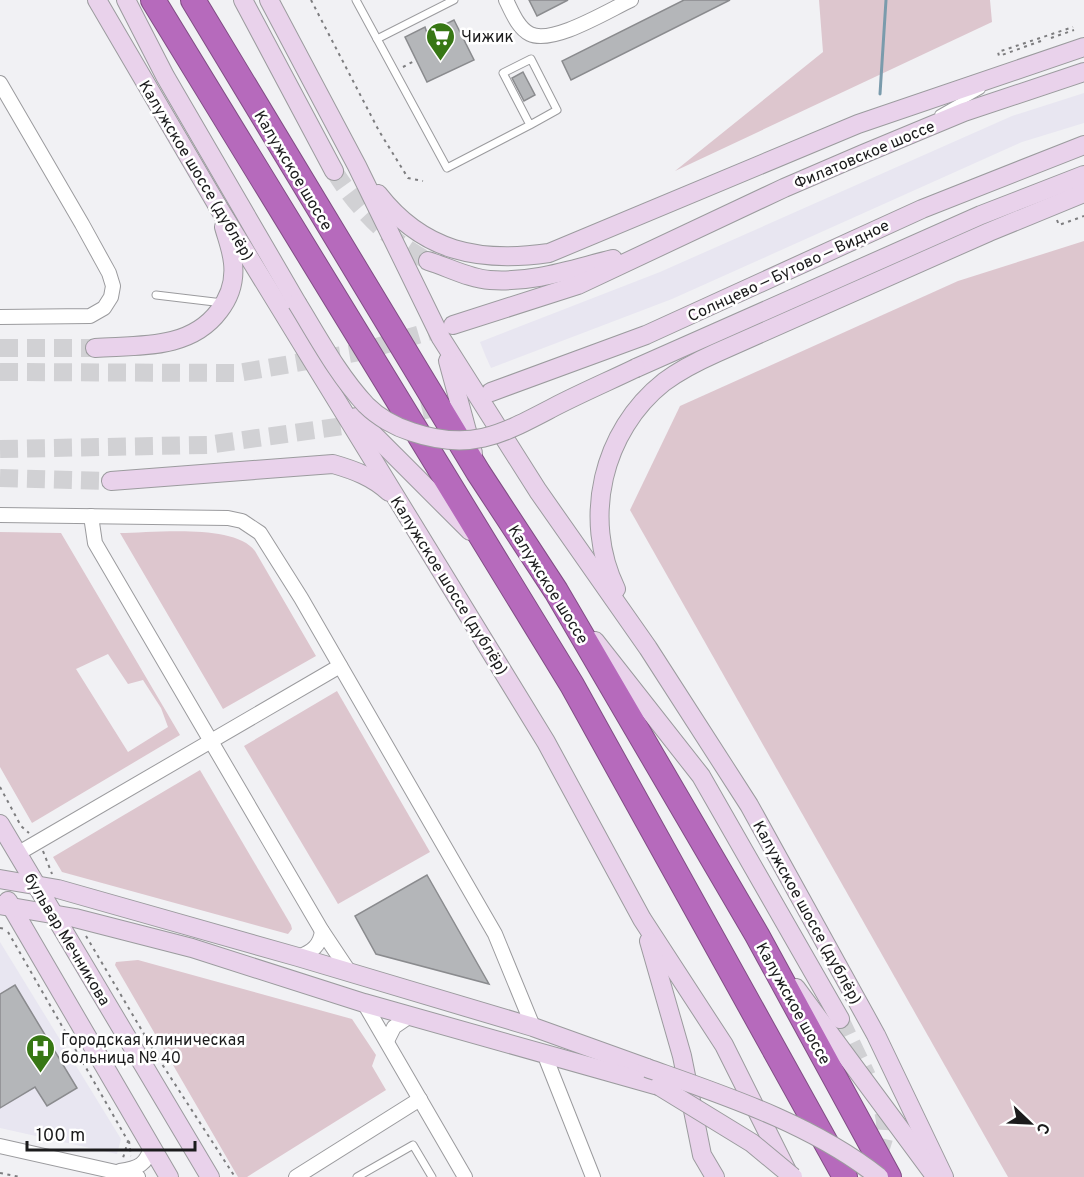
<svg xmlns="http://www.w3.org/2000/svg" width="1084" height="1177" font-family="Overpass,sans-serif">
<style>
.built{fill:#e8e6f1}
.green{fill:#ddc6ce;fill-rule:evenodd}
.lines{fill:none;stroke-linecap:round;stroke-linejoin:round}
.stream{stroke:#7a9bac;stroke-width:3}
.building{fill:#b4b6b9;stroke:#8a8b8e;stroke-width:1.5}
.secondary-tunnel{stroke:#d1d1d4;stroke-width:18;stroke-dasharray:18 9;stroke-linecap:butt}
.lane-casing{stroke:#9b9b9e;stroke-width:9}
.street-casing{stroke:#9b9b9e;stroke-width:16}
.secondary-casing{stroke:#9b9b9e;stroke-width:20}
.highway-casing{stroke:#804e84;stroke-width:26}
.path{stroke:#7d7d7f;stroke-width:2;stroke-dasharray:3 4.5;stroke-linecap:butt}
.lane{stroke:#fff;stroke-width:7}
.street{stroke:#fff;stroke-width:14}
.secondary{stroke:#e9d2eb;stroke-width:18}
.highway{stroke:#b66abc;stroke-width:24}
.secondary-bridge-casing{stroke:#9b9b9e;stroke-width:20;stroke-linecap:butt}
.secondary-bridge{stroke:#e9d2eb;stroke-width:18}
.labels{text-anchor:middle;stroke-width:5;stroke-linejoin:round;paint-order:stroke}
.poi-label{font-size:16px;fill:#1b1b1c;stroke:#fff;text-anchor:start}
.street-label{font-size:16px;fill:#1b1b1c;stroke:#fff}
</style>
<rect width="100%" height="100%" fill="#f1f1f4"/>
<g class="built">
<path d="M1084,93V123L1022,142L672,299L491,368L486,357L480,342L660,272L1012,116Z"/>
<path d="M0,942L121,1139L117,1154L0,1128Z"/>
</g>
<g class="green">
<path d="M819,0H990L992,22L675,171L823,52Z"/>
<path d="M1084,241V1177H1008L630,510L680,406L958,281Z"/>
<path d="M0,532L61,533L180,735L32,823L0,767ZM108,654L128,684L143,680L161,708L168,727L128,752L76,669Z"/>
<path d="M120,533C153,533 234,523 255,551L316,656L223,709Z"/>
<path d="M337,691L430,852L338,904L244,746Z"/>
<path d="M200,770L291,925L292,929L288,934L62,872L53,857Z"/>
<path d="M138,960L352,1019L376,1055L372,1066L386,1090L247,1177H238L115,965L116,962Z"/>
</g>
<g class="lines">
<path class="stream" d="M880,94L886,0"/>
</g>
<g class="building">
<path d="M529,0H568L537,16Z"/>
<path d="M684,0H730L571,80L562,61Z"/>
<path d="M454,20L474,60L427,82L405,37L425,27L427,33Z"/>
<path d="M523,72L535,95L524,101L512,78Z"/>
<path d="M427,875L489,984L376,954L355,916Z"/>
<path d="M15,985L77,1088L47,1106L35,1087L0,1108V994Z"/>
</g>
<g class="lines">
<g class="secondary-tunnel">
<path d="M334,171C359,210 387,239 428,261"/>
<path d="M0,348H95"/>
<path d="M0,372L238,373L360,352L451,325"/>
<path d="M396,417L450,404"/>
<path d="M0,449L207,445L365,423"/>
<path d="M0,478L111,481"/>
<path d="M840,1019L867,1076"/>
<path d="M861,1177C882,1155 893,1130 879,1101"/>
</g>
<defs>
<g id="lane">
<path d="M356,0L447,168L530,125L503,73L531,59L557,110L530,125"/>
<path d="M377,39L454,0"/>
<path d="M939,114L981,90"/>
<path d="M156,295L223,303"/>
<path d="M357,1177L413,1145L432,1177"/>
</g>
<g id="street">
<path d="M506,0C512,12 518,28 530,34C553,45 609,10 631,0"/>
<path d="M0,83L82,224L109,273L113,286L111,297L104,308L90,316L0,317"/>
<path d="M0,515L228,518L242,521L260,533L301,598L495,934L532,1024"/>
<path d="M91,516L95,543L322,931L350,973"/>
<path d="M17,854L340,666"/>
<path d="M298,957C312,952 320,946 322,931"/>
<path d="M364,1003L465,1177"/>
<path d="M387,1041L394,1027L410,1016"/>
<path d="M547,1061L593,1177"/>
<path d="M0,1146L138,1177"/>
<path d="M120,1171C138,1168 147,1165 151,1146"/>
<path d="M296,1177L420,1099"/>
</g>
<g id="secondary">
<path d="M97,0L220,210L546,742L642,919L724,1045L788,1173"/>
<path d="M126,0L165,76L297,303"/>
<path d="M243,0L334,171"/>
<path d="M269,0L357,166L441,338L538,491L648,648L749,805L876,1035L944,1177"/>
<path d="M378,194C423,252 479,263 549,253L858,124L1084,47"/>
<path d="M428,261C448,267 470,279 490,280C533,283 572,269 613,259"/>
<path d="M453,325L578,285L784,188L863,154L964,112L1084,72"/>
<path d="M95,348C139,345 190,350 219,311C230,297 235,281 233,263C232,251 227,238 224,227"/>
<path d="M448,361L473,453"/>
<path d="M636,368L981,215L1084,175"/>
<path d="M491,392L646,335L922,209L1084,145"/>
<path d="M356,417L470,531"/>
<path d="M111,481L333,464C354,470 373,477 389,492"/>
<path d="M616,589C582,519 602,431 664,382C680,370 698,361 716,353L989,232L1084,193"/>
<path d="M595,641L701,776L840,1019"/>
<path d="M0,824L210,1177"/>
<path d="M0,879L58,889L298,957L533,1027L647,1068"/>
<path d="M8,901L169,1177"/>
<path d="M0,905L75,918L192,948L364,1003L659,1086"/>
<path d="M649,941L682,1056L702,1155L715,1177"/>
<path d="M796,988L935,1176"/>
</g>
<g id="highway">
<path d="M153,0L572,685L845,1177"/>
<path d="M193,0L478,472L556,591L757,935L889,1177"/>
</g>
</defs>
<use href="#lane" class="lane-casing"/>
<use href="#street" class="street-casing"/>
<use href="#secondary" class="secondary-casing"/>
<use href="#highway" class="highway-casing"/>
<g class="path">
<path d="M311,0L379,131L408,178L423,181"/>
<path d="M1051,38L1074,30"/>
<path d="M1041,41L999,56L998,52L1073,27"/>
<path d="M403,67L416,60"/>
<path d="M1057,220L1059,225L1084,216"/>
<path d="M0,787L21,826L29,833"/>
<path d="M43,851L52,874"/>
<path d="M0,928L6,929"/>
<path d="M8,932L128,1141L123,1158"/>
<path d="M86,936L160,1061L235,1177"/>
<path d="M129,1141L131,1156"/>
<path d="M0,1173L20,1177"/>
</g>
<use href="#lane" class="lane"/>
<use href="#street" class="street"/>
<use href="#secondary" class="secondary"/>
<use href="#highway" class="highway"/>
<defs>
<g id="secondary-bridge">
<path d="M297,303C318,337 338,375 366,405C378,417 396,427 412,432C472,452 502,434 554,407C581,393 609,381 636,368"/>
<path d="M647,1068C726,1096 812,1124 879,1177"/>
<path d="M659,1086L752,1143L793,1177"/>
</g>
</defs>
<use href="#secondary-bridge" class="secondary-bridge-casing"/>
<use href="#secondary-bridge" class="secondary-bridge"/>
</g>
<defs>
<symbol id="supermarket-pin" viewBox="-11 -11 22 30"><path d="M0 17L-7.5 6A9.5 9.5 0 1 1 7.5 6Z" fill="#377714" stroke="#fff"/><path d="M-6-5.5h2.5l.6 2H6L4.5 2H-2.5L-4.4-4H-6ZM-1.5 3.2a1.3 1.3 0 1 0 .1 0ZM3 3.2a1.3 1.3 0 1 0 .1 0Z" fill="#fff"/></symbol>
<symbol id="hospital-pin" viewBox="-11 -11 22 30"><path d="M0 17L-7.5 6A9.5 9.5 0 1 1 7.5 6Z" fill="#377714" stroke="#fff"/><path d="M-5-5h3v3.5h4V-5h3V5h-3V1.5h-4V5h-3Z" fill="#fff"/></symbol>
</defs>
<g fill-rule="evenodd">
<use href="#supermarket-pin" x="424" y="20" width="33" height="45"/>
<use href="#hospital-pin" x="24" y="1032" width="33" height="45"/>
</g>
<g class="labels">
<g class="poi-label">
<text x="461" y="42">Чижик</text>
<text x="61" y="1045">Городская клиническая<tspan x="61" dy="18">больница № 40</tspan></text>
</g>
<g class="street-label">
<text transform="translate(864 154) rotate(-23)" y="6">Филатовское шоссе</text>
<text transform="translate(197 170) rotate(59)" y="6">Калужское шоссе (дублёр)</text>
<text transform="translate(294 170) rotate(59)" y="6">Калужское шоссе</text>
<text transform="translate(788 270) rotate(-25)" y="6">Солнцево — Бутово — Видное</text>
<text transform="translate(549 584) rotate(58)" y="6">Калужское шоссе</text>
<text transform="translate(450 585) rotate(58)" y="6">Калужское шоссе (дублёр)</text>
<text transform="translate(808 912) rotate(61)" y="6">Калужское шоссе (дублёр)</text>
<text transform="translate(68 939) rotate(59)" y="6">бульвар Мечникова</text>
<text transform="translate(794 1003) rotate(61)" y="6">Калужское шоссе</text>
</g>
</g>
<g transform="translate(1030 1123) rotate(113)" stroke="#ffffff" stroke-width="4.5" paint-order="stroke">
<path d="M0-4.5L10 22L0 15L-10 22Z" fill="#1b1b1c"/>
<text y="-9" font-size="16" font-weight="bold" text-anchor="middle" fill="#1b1b1c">С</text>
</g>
<path d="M27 1141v9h168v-9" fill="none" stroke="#1b1b1c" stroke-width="3"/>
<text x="36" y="1141" font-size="18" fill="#1b1b1c" stroke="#ffffff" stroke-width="4.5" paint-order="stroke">100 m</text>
</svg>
